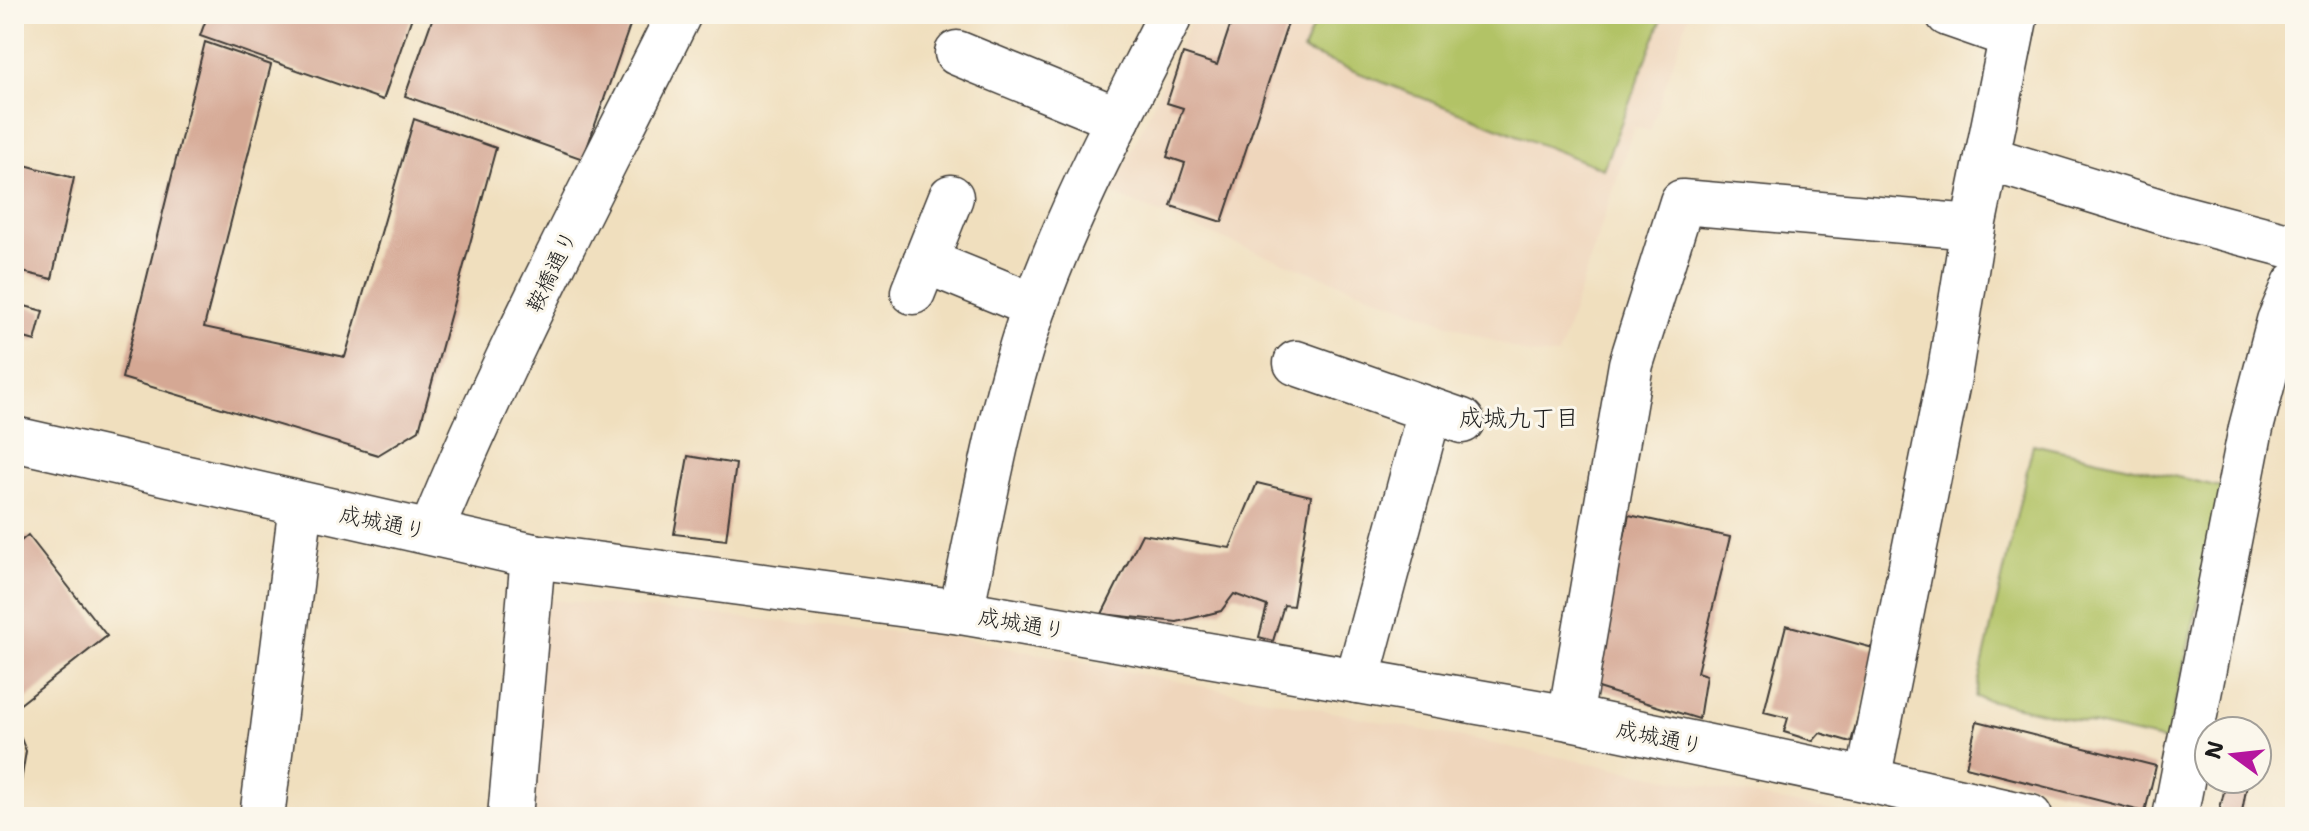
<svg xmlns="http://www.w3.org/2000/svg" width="2309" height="831" font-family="'Shantell Sans','Klee One',sans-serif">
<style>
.built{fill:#efd6bc}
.green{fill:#b2c366;stroke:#677041;stroke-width:2}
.building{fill:#d5a894}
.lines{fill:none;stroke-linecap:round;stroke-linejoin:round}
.minor-casing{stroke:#3c3934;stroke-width:47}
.minor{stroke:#fff;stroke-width:44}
.labels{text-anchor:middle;stroke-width:6;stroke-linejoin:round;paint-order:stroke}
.street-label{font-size:22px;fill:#1c1c1c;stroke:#fbf7ec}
.neighbourhood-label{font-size:24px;fill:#1c1c1c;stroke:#fbf7ec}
</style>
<rect width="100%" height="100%" fill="#fbf7ec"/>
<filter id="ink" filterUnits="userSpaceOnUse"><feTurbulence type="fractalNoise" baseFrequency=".0125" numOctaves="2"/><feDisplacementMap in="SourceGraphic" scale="16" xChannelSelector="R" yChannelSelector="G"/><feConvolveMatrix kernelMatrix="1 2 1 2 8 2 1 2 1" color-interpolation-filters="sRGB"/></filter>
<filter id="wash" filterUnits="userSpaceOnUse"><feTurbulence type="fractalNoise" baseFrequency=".006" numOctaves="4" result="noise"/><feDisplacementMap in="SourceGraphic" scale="32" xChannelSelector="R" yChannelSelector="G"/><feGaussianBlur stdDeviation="1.8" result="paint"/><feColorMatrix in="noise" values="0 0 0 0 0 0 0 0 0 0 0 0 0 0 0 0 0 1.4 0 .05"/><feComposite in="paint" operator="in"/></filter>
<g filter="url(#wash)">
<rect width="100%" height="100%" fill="#f0dfbe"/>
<g class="built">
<path d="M1194,14H1689L1650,131L1634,127L1558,356L1529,354L1243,247L1112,194Z"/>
<path d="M541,599L959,638L1862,817H529Z"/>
</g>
<g class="green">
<path d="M1318,14H1664L1603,169L1303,51Z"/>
<path d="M2033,444L2225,488L2166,741L1975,697Z"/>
</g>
<g id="blocks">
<g class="building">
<path d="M208,14H413L383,100L200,36Z"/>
<path d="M434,14H634L583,159L405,96Z"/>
<path d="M1234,14H1291L1222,222L1171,206L1185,163L1167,157L1183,108L1167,103L1183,54L1217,65Z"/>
<path d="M205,42L271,65L204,327L345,357L414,119L496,148L419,430L378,455L122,378Z"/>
<path d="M17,163L74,178L52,279L14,270V172Z"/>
<path d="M14,303L43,311L35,341L14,335Z"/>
<path d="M688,456L736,464L726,540L674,534Z"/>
<path d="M1257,483L1311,496L1293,606L1284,605L1273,641L1259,637L1267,606L1234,594L1221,611L1177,622L1102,614L1142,534L1230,548Z"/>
<path d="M1629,515L1730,537L1697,672L1706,675L1699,719L1591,686Z"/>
<path d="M28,535L107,636L14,709V547Z"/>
<path d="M1786,625L1877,649L1851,742L1820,733L1813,741L1784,732L1788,718L1764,712Z"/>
<path d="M14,721L26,751L21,782L14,788Z"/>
<path d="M1977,721L2156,766L2145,812L1966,767Z"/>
<path d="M2227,779H2248L2241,817H2218Z"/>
</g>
</g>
</g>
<g filter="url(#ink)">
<use href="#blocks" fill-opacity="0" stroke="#3c3934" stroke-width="2"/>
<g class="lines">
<defs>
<g id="minor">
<path d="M1948,14L2011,36"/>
<path d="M957,53L1118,119"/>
<path d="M1987,158L2169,214L2295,247"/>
<path d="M925,261L1035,306"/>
<path d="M913,292L951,197"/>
<path d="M1296,363L1462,421"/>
<path d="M14,439L533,556L961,612L1570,718L1868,780L2030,817"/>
<path d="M431,532C503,355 594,186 679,14"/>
<path d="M961,612C983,510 1000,404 1035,306C1071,205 1123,110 1171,14"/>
<path d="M1357,681L1430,410"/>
<path d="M1570,718L1631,364L1682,202L1973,227"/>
<path d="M1868,780L1949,377L1973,227L2016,14"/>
<path d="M262,817L301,505"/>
<path d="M510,817L533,556"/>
<path d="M2175,817L2251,428L2279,321L2295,284"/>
</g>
</defs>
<use href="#minor" class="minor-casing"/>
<use href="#minor" class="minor"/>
</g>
</g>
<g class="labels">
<g class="street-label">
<text transform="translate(551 271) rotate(-64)" y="8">鞍橋通り</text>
<text transform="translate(383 522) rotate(12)" y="8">成城通り</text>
<text transform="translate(1022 623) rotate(10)" y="8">成城通り</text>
<text transform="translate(1660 737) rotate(12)" y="8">成城通り</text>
</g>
<g class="neighbourhood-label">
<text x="1519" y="426">成城九丁目</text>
</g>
</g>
<rect width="2309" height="831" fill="none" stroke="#fbf7ec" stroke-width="48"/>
<g transform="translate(2233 755) rotate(285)"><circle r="38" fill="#fbf7ec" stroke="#a29f99" stroke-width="2"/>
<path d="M0-6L14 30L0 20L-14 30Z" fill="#b5179e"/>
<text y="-12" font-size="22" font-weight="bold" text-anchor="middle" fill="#1c1c1c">N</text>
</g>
</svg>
